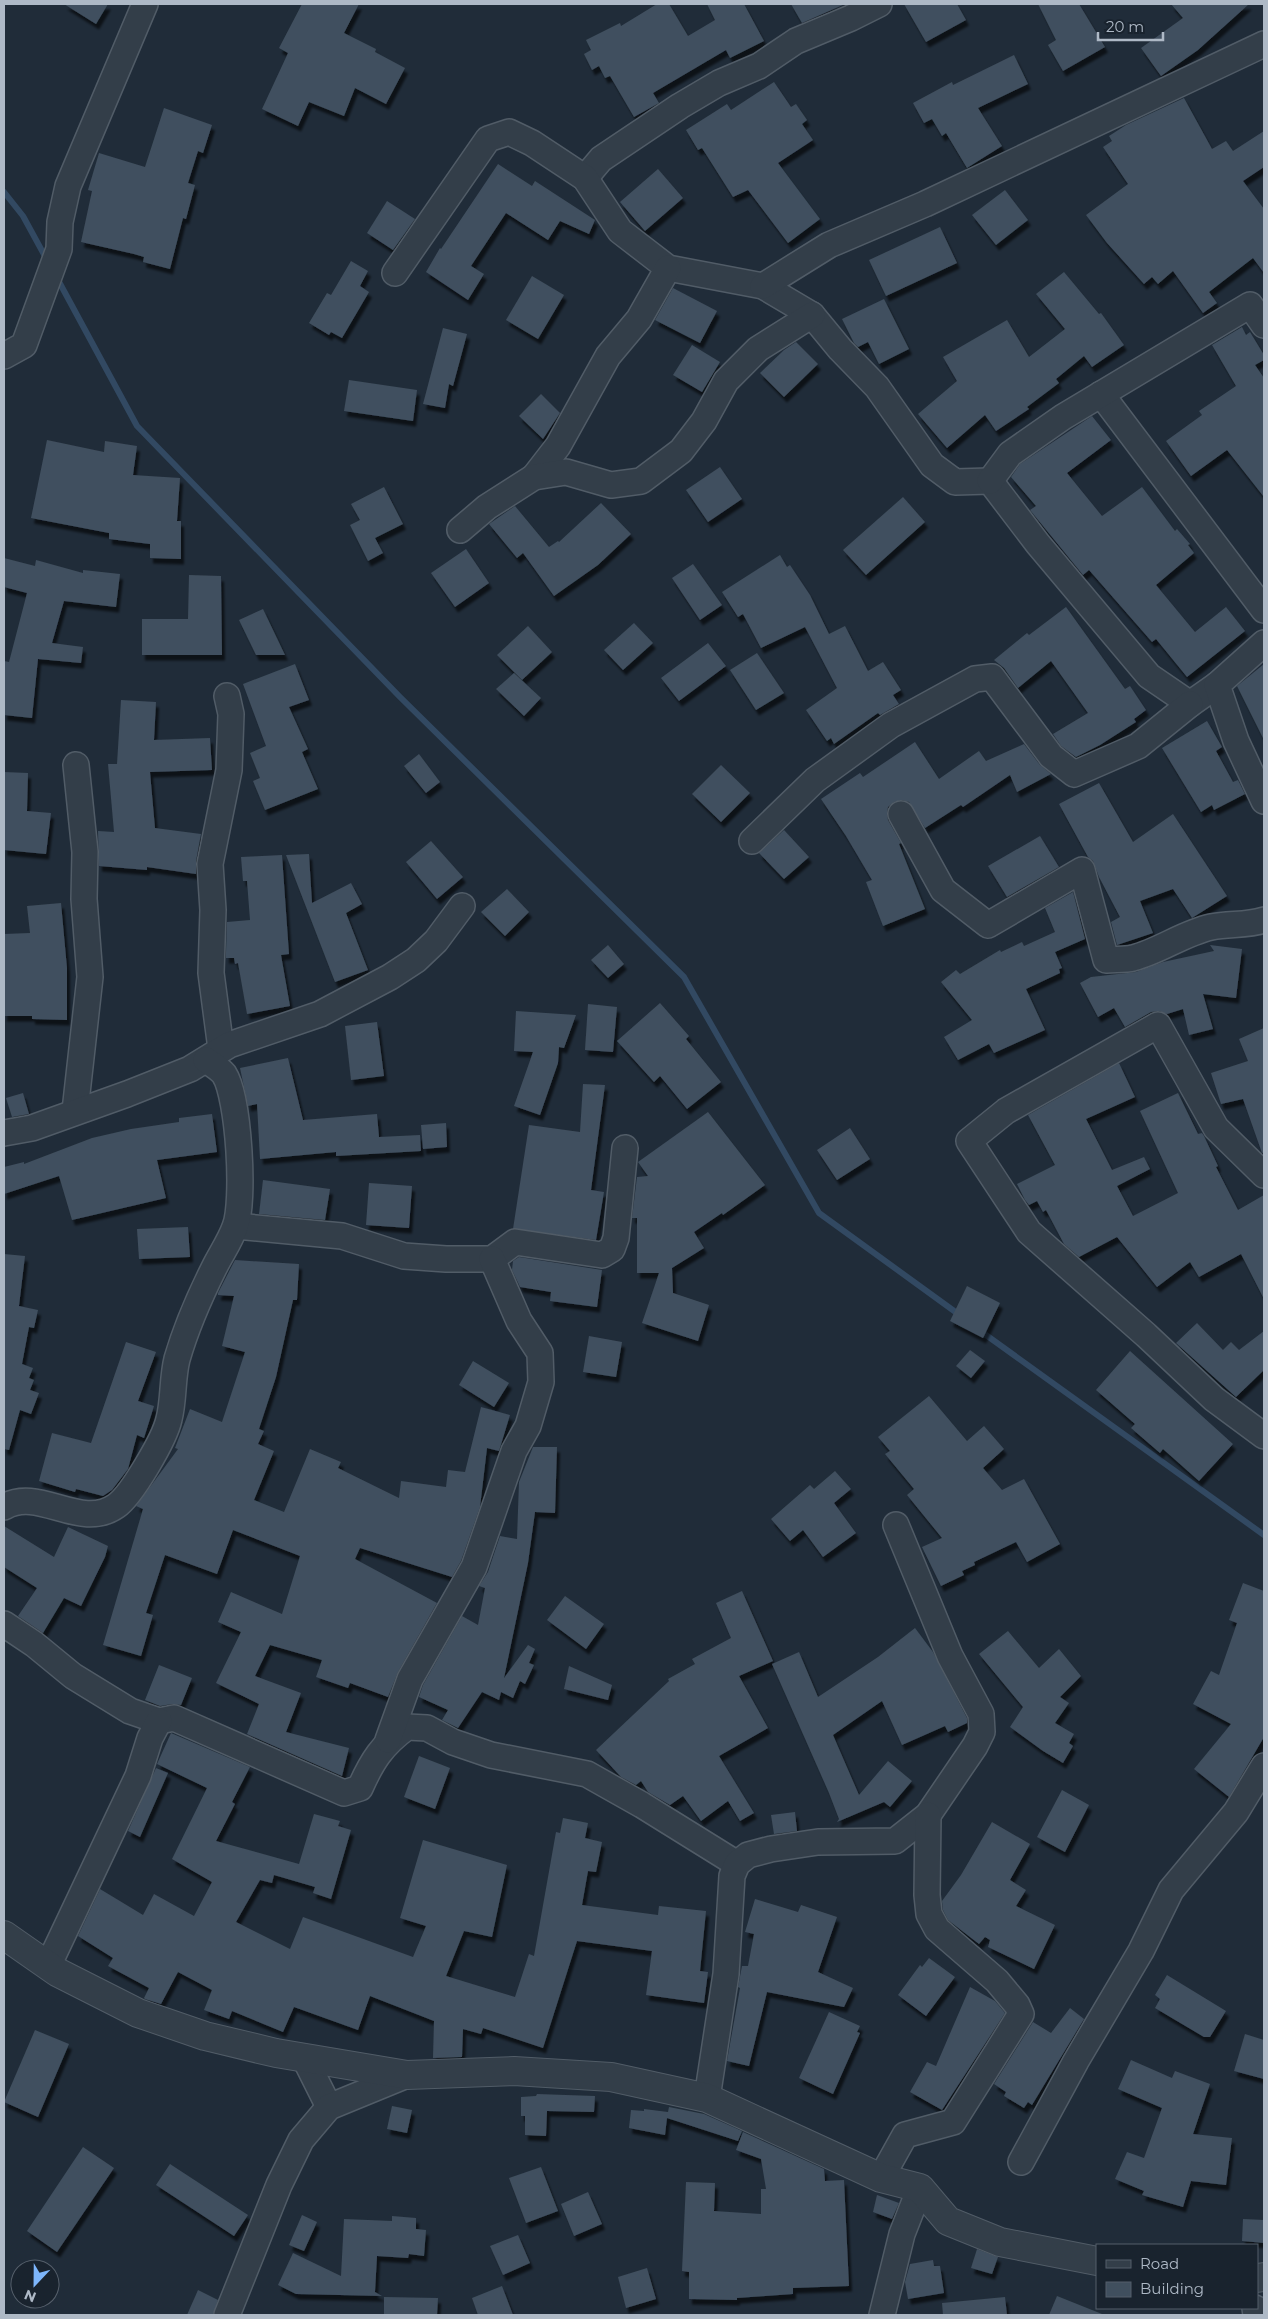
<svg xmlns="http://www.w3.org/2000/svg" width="1268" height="2319" font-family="Montserrat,sans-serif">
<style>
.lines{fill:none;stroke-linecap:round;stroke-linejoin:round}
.stream{stroke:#324962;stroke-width:6}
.building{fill:#404f5e;filter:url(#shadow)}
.minor-casing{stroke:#515c67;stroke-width:28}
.tertiary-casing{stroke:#515c67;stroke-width:30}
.minor{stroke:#333e49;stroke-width:25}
.tertiary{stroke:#333e49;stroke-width:28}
</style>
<defs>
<filter id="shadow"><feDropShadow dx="3" dy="5.5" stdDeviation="1" flood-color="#0009"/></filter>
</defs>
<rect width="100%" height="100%" fill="#202c39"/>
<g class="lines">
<g class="stream">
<path d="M4,192L23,216L47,260"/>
<path d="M57,278L137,426L400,697L684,977L819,1213L961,1316"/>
<path d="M979,1330L1264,1535"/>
</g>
</g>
<g class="building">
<path d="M64,4H108L96,24Z"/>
<path d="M302,4H359L344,33L376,49L375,52L405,68L386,104L355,88L344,116L309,102L298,126L262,109L288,53L279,48Z"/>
<path d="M657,4H669L688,36L715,20L707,4H744L764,41L730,58L726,50L653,93L659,103L634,117L610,76L605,78L599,66L592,70L584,54L591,50L586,40L620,23L621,26Z"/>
<path d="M791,4H845L802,23Z"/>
<path d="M904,4H957L966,20L926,42Z"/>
<path d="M1038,4H1079L1105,47L1063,71L1048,45L1056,40Z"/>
<path d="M1171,4H1249L1198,50L1161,76L1141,48L1183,18Z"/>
<path d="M1014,55L1028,84L978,108L1002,146L967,168L946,133L942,136L932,119L924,123L913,103L952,82L953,85Z"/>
<path d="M774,82L791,107L796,104L807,120L802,124L813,140L778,163L820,219L788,243L748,190L733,197L702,148L698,150L686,130L727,104L731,110Z"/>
<path d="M1184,98L1212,149L1226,141L1233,151L1264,131V167L1243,181L1264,209V273L1253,258L1209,292L1217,303L1203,313L1173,271L1158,284L1152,277L1144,284L1107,243L1086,215L1128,184L1103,147L1112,141L1109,136L1126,125Z"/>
<path d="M164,108L212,125L203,153L198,151L188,183L195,185L186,219L183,218L170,269L143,262L144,257L134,254L81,242L92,191L88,190L99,153L145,167Z"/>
<path d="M498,164L532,186L535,181L595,220L589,234L560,221L548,240L506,213L471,266L484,274L468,300L426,272L440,248L441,249Z"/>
<path d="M658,169L683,198L645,231L620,202Z"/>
<path d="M1005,190L1028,220L996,245L972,215Z"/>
<path d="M387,201L415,219L393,250L367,233Z"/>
<path d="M940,227L957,263L886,296L869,260Z"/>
<path d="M351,261L368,271L360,286L369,292L342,338L331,332L329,335L309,323L327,293L331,295Z"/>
<path d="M1064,272L1099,314L1101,313L1124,345L1092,367L1084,356L1056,379L1059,383L1027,407L1029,409L996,431L985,415L947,448L918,414L957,381L943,357L1007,320L1029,357L1065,329L1036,294Z"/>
<path d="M532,276L564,295L538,339L506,320Z"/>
<path d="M673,288L717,311L700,343L655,320Z"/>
<path d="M884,299L909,349L879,364L868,342L858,347L854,343L842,319Z"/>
<path d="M1242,327L1246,335L1250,332L1264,355V360L1255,365L1264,378V497L1227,450L1191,476L1166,441L1202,415L1199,411L1236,386L1212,345Z"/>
<path d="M443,328L467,334L453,386L449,384L445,408L423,404Z"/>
<path d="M796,342L818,364L784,397L760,373L784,350Z"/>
<path d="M692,345L720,362L702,392L673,375Z"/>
<path d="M349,380L417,390L413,421L344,411Z"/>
<path d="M541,394L560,413L543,439L519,416Z"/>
<path d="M1092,416L1111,440L1067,473L1102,516L1142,487L1175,531L1177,529L1190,544L1188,545L1194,553L1156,585L1195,632L1226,607L1245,631L1187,677L1156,639L1152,642L1089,570L1083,575L1030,510L1036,506L1011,477L1020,464Z"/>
<path d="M47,440L104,452L105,441L137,446L133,475L180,478L177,521H181V559L150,558V544L109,539V533L31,518Z"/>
<path d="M720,467L742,499L708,522L686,490Z"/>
<path d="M384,487L403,524L375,538L383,553L368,561L350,525L360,520L351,504Z"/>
<path d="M903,497L925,522L866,575L843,550Z"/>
<path d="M601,503L631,534L598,565L554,596L523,553L517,558L489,524L515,506L549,547L558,541L559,542Z"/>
<path d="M466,549L489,583L455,607L431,573Z"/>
<path d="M780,555L787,567L790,565L810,595L829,634L845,626L868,671L883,662L901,690L893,695L899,704L880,715L878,713L834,744L831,738L827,741L806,710L837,688L805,627L761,648L743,614L738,617L722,592Z"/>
<path d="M4,558L35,566L36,560L83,573V570L120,574L116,607L64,601L52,643L83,647L81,663L38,659L32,718L4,715V661L9,662L27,593L4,587Z"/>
<path d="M693,564L722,605L700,620L672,578Z"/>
<path d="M189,575L221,576L222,655H142V619H188Z"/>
<path d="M1066,607L1125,689L1130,686L1146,710L1134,719L1136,722L1100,745L1076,757L1061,746L1053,734L1088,713L1051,661L1018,688L1004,668L994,660L1027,633L1029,635Z"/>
<path d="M263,609L285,655H256L239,620Z"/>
<path d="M634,623L653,643L623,670L604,650Z"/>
<path d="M528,626L552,652L522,680L497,655Z"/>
<path d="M708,643L726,666L679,701L661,678Z"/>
<path d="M757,653L784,693L756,710L730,670Z"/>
<path d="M295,664L309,700L289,707L308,749L302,752L318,789L265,810L253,781L260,778L250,753L266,746L243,684Z"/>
<path d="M1264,664V740L1237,686Z"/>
<path d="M514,673L541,698L524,716L496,689Z"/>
<path d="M121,700L156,702L154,740L210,738L212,770L150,772L155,828L201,834L196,861V874L147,867V870L99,866L98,831L114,832L108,764H117Z"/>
<path d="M1207,721L1222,747L1216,751L1233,782L1238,780L1245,794L1214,810L1212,805L1201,812L1162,748Z"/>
<path d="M915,742L939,779L979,751L986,761L1024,744L1040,765L1051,774L1017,792L1010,775L963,807L961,805L925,828L909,802L902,800L894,802L888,807L887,813L888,820L901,843L899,844L925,909L883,926L866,882L872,880L846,836L821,799L860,773L863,777Z"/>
<path d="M419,754L440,782L426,793L404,766Z"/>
<path d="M721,765L750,793L721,822L692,794Z"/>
<path d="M4,772L28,773L27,811L51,813L46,854L4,850Z"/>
<path d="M1099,783L1133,842L1173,814L1227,896L1192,918L1173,889L1140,901L1153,933L1117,945L1111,922L1120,917L1099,877L1093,861L1088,857L1059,804Z"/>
<path d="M784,830L809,857L784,879L759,853Z"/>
<path d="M1040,836L1059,867L1007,897L988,866Z"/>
<path d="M431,841L463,877L437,899L406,862Z"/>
<path d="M309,854L312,903L351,883L362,904L346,913L368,970L335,982L286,855Z"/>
<path d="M282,855L289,954L281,955L290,1006L247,1014L238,963L235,964L234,958H226V952L227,922L250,920L247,881H243L241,857Z"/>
<path d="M507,889L529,912L505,936L481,912Z"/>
<path d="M1073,892L1085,939L1055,952L1062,968L1059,969L1060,973L1026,989L1045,1030L994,1053L989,1044L958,1060L944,1037L972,1020L941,982L956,970L960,974L1000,950L1001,952L1022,942L1024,946L1055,932L1045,908Z"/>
<path d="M61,903L67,968V1020L32,1019V1016H4V934L30,933L27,906Z"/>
<path d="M608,945L624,964L608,978L591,960Z"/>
<path d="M1210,945L1242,949L1236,998L1203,994L1213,1029L1189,1035L1183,1009L1167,1014L1159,1011L1151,1012L1125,1027L1114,1008L1098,1017L1080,983L1091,977L1136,972L1163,962L1214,951Z"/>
<path d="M660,1003L689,1036L686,1039L721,1082L687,1109L660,1076L654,1082L617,1041Z"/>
<path d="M588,1004L617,1007L613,1052L585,1050Z"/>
<path d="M516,1011L576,1015L564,1048L559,1047L558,1063L540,1115L514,1106L533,1052L514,1051Z"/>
<path d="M377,1022L384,1076L351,1080L345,1026Z"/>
<path d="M1264,1028V1152L1262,1153L1243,1099L1221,1104L1211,1073L1248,1061L1239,1039Z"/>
<path d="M288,1058L303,1120L377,1114L379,1137L420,1135L421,1151L336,1156V1152L260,1159L257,1104L248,1106L240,1068Z"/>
<path d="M1119,1063L1135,1097L1086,1119L1112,1170L1144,1157L1150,1169L1117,1186L1133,1216L1178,1193L1140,1111L1178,1093L1198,1134L1202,1133L1204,1136L1218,1166L1216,1167L1238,1210L1264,1195V1299L1241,1254L1199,1277L1190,1262L1157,1287L1117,1237L1079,1257L1064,1244L1046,1210L1043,1212L1037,1201L1029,1205L1025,1200L1017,1184L1055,1165L1028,1115Z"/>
<path d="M583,1084L605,1085L591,1190L604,1192L596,1240L513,1229L529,1125L580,1132Z"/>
<path d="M23,1093L29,1114L12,1117L6,1098Z"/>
<path d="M708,1112L765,1185L723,1215L722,1213L694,1232L704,1248L672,1268L673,1293L709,1305L698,1341L642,1323L659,1273H637V1218H632L637,1177L648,1176L638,1162Z"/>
<path d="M212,1114L217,1152L157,1160L166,1198L72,1220L59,1176L4,1194V1167L24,1162V1164L92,1138L131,1129L179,1122V1118Z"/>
<path d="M446,1123L447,1147L423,1149L421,1125Z"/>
<path d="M850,1128L870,1159L837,1180L817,1150Z"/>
<path d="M263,1180L330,1189L325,1220L259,1214Z"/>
<path d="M369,1183L412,1186L409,1228L366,1225Z"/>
<path d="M188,1227L190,1257L139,1259L137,1229Z"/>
<path d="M4,1254L25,1256L19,1306L38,1310L34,1328L29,1327L22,1364L33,1368L29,1378L34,1380L30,1390L39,1393L31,1414L20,1410L9,1450L4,1449Z"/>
<path d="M519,1257L602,1270L597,1307L550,1301L551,1292L520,1287L512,1270L513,1261Z"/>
<path d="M235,1260L299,1264L297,1300H293L276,1377L259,1429L264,1431L258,1444L274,1451L254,1500L284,1512L310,1449L341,1462L338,1468L399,1498L401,1481L446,1487L448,1470L465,1472L481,1407L510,1415L499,1451L487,1448L480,1507L461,1561L452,1577L360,1548L355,1559L437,1603L398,1672L388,1697L350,1683L348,1688L316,1677L322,1660L270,1645L255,1676L301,1693L286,1732L349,1748L342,1776L247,1734L259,1704L216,1683L241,1632L218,1622L231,1592L282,1614L300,1556L233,1530L217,1574L165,1555L146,1613L153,1615L141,1656L103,1645L143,1509L136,1506L178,1449L175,1448L190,1409L222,1422L245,1352L222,1346L234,1296L218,1295V1293Z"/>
<path d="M967,1286L1000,1303L983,1338L950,1321Z"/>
<path d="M1197,1323L1223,1350L1231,1342L1239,1350L1264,1331V1370L1236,1397L1176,1343Z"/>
<path d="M589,1336L622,1342L616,1377L583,1372Z"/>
<path d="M126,1342L156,1352L138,1401L154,1406L144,1438L137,1435L128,1469L112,1490L103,1496L76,1489L75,1492L39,1481L52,1433L91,1443Z"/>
<path d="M970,1350L985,1361L971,1378L956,1366Z"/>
<path d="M1130,1351L1233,1444L1199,1481L1163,1449L1160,1453L1131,1428L1135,1424L1096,1390Z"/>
<path d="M473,1361L509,1383L494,1407L459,1385Z"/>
<path d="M929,1396L967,1441L984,1426L1004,1449L983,1468L1002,1490L1024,1479L1060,1544L1027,1562L1016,1542L974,1562L975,1565L962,1571L964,1575L941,1586L922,1547L942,1538L907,1495L914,1489L885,1454L890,1451L878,1437Z"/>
<path d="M533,1447H557L555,1513L535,1512L528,1563L504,1678L528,1645L535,1649L529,1663L534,1665L525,1684L520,1681L513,1698L501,1692L499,1700L482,1692L458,1728L442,1720L448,1710L419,1697L423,1685L462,1616L478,1625L485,1588L479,1586L488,1572L500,1536L517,1539L519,1482Z"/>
<path d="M835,1471L851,1489L834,1503L856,1533L823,1557L803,1530L790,1541L771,1519L810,1485L814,1489Z"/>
<path d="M4,1526L54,1557L68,1527L108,1546L105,1557L81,1606L64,1598L43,1633L18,1616L37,1588L4,1567Z"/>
<path d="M1243,1583L1264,1591V1737L1229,1797L1194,1769L1231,1724L1193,1704L1211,1671L1219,1675L1237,1623L1229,1620Z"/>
<path d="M742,1591L773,1661L739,1676L768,1728L719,1756L754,1813L740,1821L728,1801L701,1821L683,1796L670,1805L648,1792L641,1781L636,1785L621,1777L596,1750L669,1681L668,1679L695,1664L692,1659L731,1638L716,1603Z"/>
<path d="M565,1596L604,1624L586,1649L547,1620Z"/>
<path d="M915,1628L933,1652L967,1718V1723L948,1732L945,1726L902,1745L882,1701L833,1735L859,1795L888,1761L912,1781L890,1807L884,1802L837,1822L839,1819L829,1793L772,1664L799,1652L818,1697L878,1657Z"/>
<path d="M1008,1631L1039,1668L1059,1649L1081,1676L1060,1697L1069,1703L1055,1723L1074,1734L1069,1743L1073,1746L1063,1763L1043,1751L1010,1727L1023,1707L979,1654Z"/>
<path d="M159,1665L192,1678L181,1705L172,1704L160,1706L145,1700Z"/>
<path d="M569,1666L612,1685L608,1700L564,1689Z"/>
<path d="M171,1733L250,1767L232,1802L235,1804L216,1841L299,1864L314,1814L340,1821L338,1826L351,1830L331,1899L313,1893L315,1887L274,1875L272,1883L260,1880L236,1922L290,1949L303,1917L413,1957L426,1926L400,1918L423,1840L507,1865L492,1937L464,1931L446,1976L515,1997L529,1954L534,1956L556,1832L560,1833L563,1818L588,1823L585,1838L602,1842L596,1872L588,1871L582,1905L658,1915L659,1906L706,1911L700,1971L708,1972L704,2003L646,1995L652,1951L577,1941L543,2048L483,2028L481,2034L463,2029L462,2057L433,2058L434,2021L370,1996L358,2030L294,2007L283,2032L232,2011L229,2019L204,2010L212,1990L178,1972L161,2004L145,1999L144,1998L149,1988L108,1966L113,1958L78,1936L100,1889L143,1915L154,1894L194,1916L212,1882L172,1859L207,1788L157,1764Z"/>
<path d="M419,1756L450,1768L435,1809L404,1797Z"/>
<path d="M156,1768L168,1773L140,1837L128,1831Z"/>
<path d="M1062,1790L1089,1805L1065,1852L1037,1837Z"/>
<path d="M795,1812L797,1831L774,1834L771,1815Z"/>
<path d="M992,1822L1030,1844L1010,1880L1026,1890L1016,1906L1055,1925L1034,1969L988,1947L990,1940L985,1937L979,1944L948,1920L943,1910L942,1901L961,1875Z"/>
<path d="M755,1899L798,1912L801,1905L837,1917L818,1972L853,1988L844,2007L767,1992L749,2066L727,2061L740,1988L738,1987L742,1966H748L754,1934L745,1932Z"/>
<path d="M929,1958L955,1977L926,2016L898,1995L920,1965L922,1967Z"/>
<path d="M1167,1975L1226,2011L1210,2037H1204L1155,2008L1160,1999L1155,1995Z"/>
<path d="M970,1987L995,2001L1005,2013L942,2110L910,2092L927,2062L936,2066Z"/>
<path d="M1070,2008L1084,2019L1032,2105L1028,2102L1024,2108L1004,2096L1006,2092L994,2084L1033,2022L1051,2033Z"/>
<path d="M829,2012L860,2026L857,2032L860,2033L833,2094L799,2078Z"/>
<path d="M35,2030L69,2044L38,2117L4,2102Z"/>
<path d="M1245,2034L1264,2040V2079L1234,2071Z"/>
<path d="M1131,2060L1172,2078L1175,2071L1210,2084L1193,2134L1232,2138L1226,2185L1191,2181L1183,2207L1142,2195L1144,2191L1115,2179L1127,2152L1144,2158L1162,2108L1118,2089Z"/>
<path d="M537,2094L595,2096L594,2112L547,2111L546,2136L525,2135V2116H521V2097L536,2096Z"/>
<path d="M392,2106L412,2110L407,2133L387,2129Z"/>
<path d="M669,2107L704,2114L742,2131L738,2141L667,2118L665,2135L629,2128L631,2110L644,2111V2109L668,2112Z"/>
<path d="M743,2132L824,2169L825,2181L844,2180L849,2286L793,2288V2294L737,2298V2300L689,2299V2272L682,2271L686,2182L715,2183L714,2211L761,2214V2189H766L761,2159L736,2150Z"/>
<path d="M83,2147L114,2168L57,2252L27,2231Z"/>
<path d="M170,2164L248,2215L234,2236L156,2185Z"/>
<path d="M541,2167L558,2211L526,2223L509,2178Z"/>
<path d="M588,2192L602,2224L574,2236L561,2204Z"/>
<path d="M877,2195L899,2203L892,2219L873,2212Z"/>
<path d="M302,2215L317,2222L304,2251L289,2245Z"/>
<path d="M392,2216L416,2218V2229L426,2230L424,2256L409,2254L408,2258L377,2256L375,2292L382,2296L296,2294L278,2285L293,2253L341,2276L344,2219L392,2221Z"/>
<path d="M1243,2219L1264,2220V2243L1242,2241Z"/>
<path d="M518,2235L530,2263L503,2275L490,2246Z"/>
<path d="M977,2249L998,2257L992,2274L971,2268Z"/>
<path d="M933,2260L934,2266H940L944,2293L908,2299L905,2282L910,2264Z"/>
<path d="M647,2268L656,2299L626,2308L618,2277Z"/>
<path d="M502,2286L513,2315H478L472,2298Z"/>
<path d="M198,2290L218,2300L213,2315H187Z"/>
<path d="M1057,2296L1102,2314V2315H1049Z"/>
<path d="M384,2297L438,2298L437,2315H384Z"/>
<path d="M1005,2297L1007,2315H943L942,2303Z"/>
</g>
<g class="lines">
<defs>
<g id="minor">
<path d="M585,178L601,159L680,106L719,83L759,66L796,41L851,18L879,4"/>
<path d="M395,273L488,139L509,132L532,143L585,178L620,231L668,268L763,286L812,315L840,349L877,387L932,465L955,482L990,481L1038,544L1149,676L1190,704L1217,685"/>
<path d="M763,286L829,245L925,204L1264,44"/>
<path d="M4,356L24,345L59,249L60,222L68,186L145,4"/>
<path d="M1101,394L1264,610"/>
<path d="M534,477L558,446L608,356L639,319L668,268"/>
<path d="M990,481L1010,454L1063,417L1250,305L1264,325"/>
<path d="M460,530L487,507L534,477L566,472L611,485L641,481L681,451L704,421L726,381L758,349L812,315"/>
<path d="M1264,643L1217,685L1236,741L1264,801"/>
<path d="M901,814L943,890L988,925L1082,870L1106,960C1115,959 1124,960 1133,958C1160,951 1184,933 1211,927C1229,923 1246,926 1264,920"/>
<path d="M752,841L815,780L891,725L975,679L992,677L1051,756L1074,774L1138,746L1190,704"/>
<path d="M221,1049L211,973L213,910L210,864L229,770L231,714L227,696"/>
<path d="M75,1111L90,977L84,899L85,852L76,765"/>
<path d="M4,1133L32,1128L127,1094L190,1069L229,1045L320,1014L390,977L416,960L436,941L462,906"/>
<path d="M1264,1175L1216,1128L1158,1025L1006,1111L969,1141L1029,1232L1146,1335L1214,1399L1264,1436"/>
<path d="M236,1226L342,1236L404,1256L446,1259H492L515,1242L602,1255L612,1249L616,1238L625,1148"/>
<path d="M4,1507C39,1486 80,1531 116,1506C132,1495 165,1438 169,1419C174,1400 172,1379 177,1359C186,1328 200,1296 214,1268C221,1254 230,1241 235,1227C245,1202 239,1097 224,1074C220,1069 212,1064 206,1060"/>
<path d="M4,1624L34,1644L73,1676L130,1711L159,1721L174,1718L344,1793L360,1788C372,1761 382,1745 407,1727L427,1728L453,1742L491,1755L587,1774L642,1805L737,1864"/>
<path d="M388,1740L410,1679L474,1567L514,1451L528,1426L541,1382L540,1353L519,1321L492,1259"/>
<path d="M48,1966L138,1776L150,1738L159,1721"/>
<path d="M305,2059L329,2107"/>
<path d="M707,2098L726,1974L732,1876L737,1864L748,1855L771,1849L818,1842L895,1841L928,1815L975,1746L982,1732L981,1714L950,1656L896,1525"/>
<path d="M1021,2162L1076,2061L1141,1951L1171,1890L1236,1812L1264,1766"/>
<path d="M881,2178L905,2135L953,2122L1021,2014L1017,2005L997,1981L937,1929L929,1914L927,1895L928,1815"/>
<path d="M1255,2308L1256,2315"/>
<path d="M227,2315L279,2185L301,2140L329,2107L407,2075"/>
<path d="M882,2315L902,2234L920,2188"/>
</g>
<g id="tertiary">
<path d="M4,1935L57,1972L138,2013L205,2036L276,2053L407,2075L514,2071L611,2077L707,2098L881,2178L920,2188L948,2221L1000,2242L1097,2261"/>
<path d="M1257,2278L1264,2277"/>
</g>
</defs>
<use href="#minor" class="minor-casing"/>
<use href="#tertiary" class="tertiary-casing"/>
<use href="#minor" class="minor"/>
<use href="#tertiary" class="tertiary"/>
</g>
<rect width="1268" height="2319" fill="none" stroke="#aeb9c6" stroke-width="10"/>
<rect x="1096" y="2244" width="162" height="65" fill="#19232e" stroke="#555f6b"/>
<rect x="1106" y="2260" width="25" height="8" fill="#333e49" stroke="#555f6b"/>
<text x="1140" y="2269" font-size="15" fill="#aeb9c6">Road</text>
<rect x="1106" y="2282" width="25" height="15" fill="#404f5e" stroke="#555f6b"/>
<text x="1140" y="2294" font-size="15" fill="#aeb9c6">Building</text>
<g transform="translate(35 2284) rotate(202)"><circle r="24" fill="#19232e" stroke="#555f6b"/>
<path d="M0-4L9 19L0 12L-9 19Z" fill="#7db6fc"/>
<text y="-8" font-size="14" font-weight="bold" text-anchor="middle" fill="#aeb9c6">N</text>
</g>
<path d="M1098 32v8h65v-8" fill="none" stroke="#aeb9c6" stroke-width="2.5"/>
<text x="1106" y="32" font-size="15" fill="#aeb9c6" stroke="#19232e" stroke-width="4" paint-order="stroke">20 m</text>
</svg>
